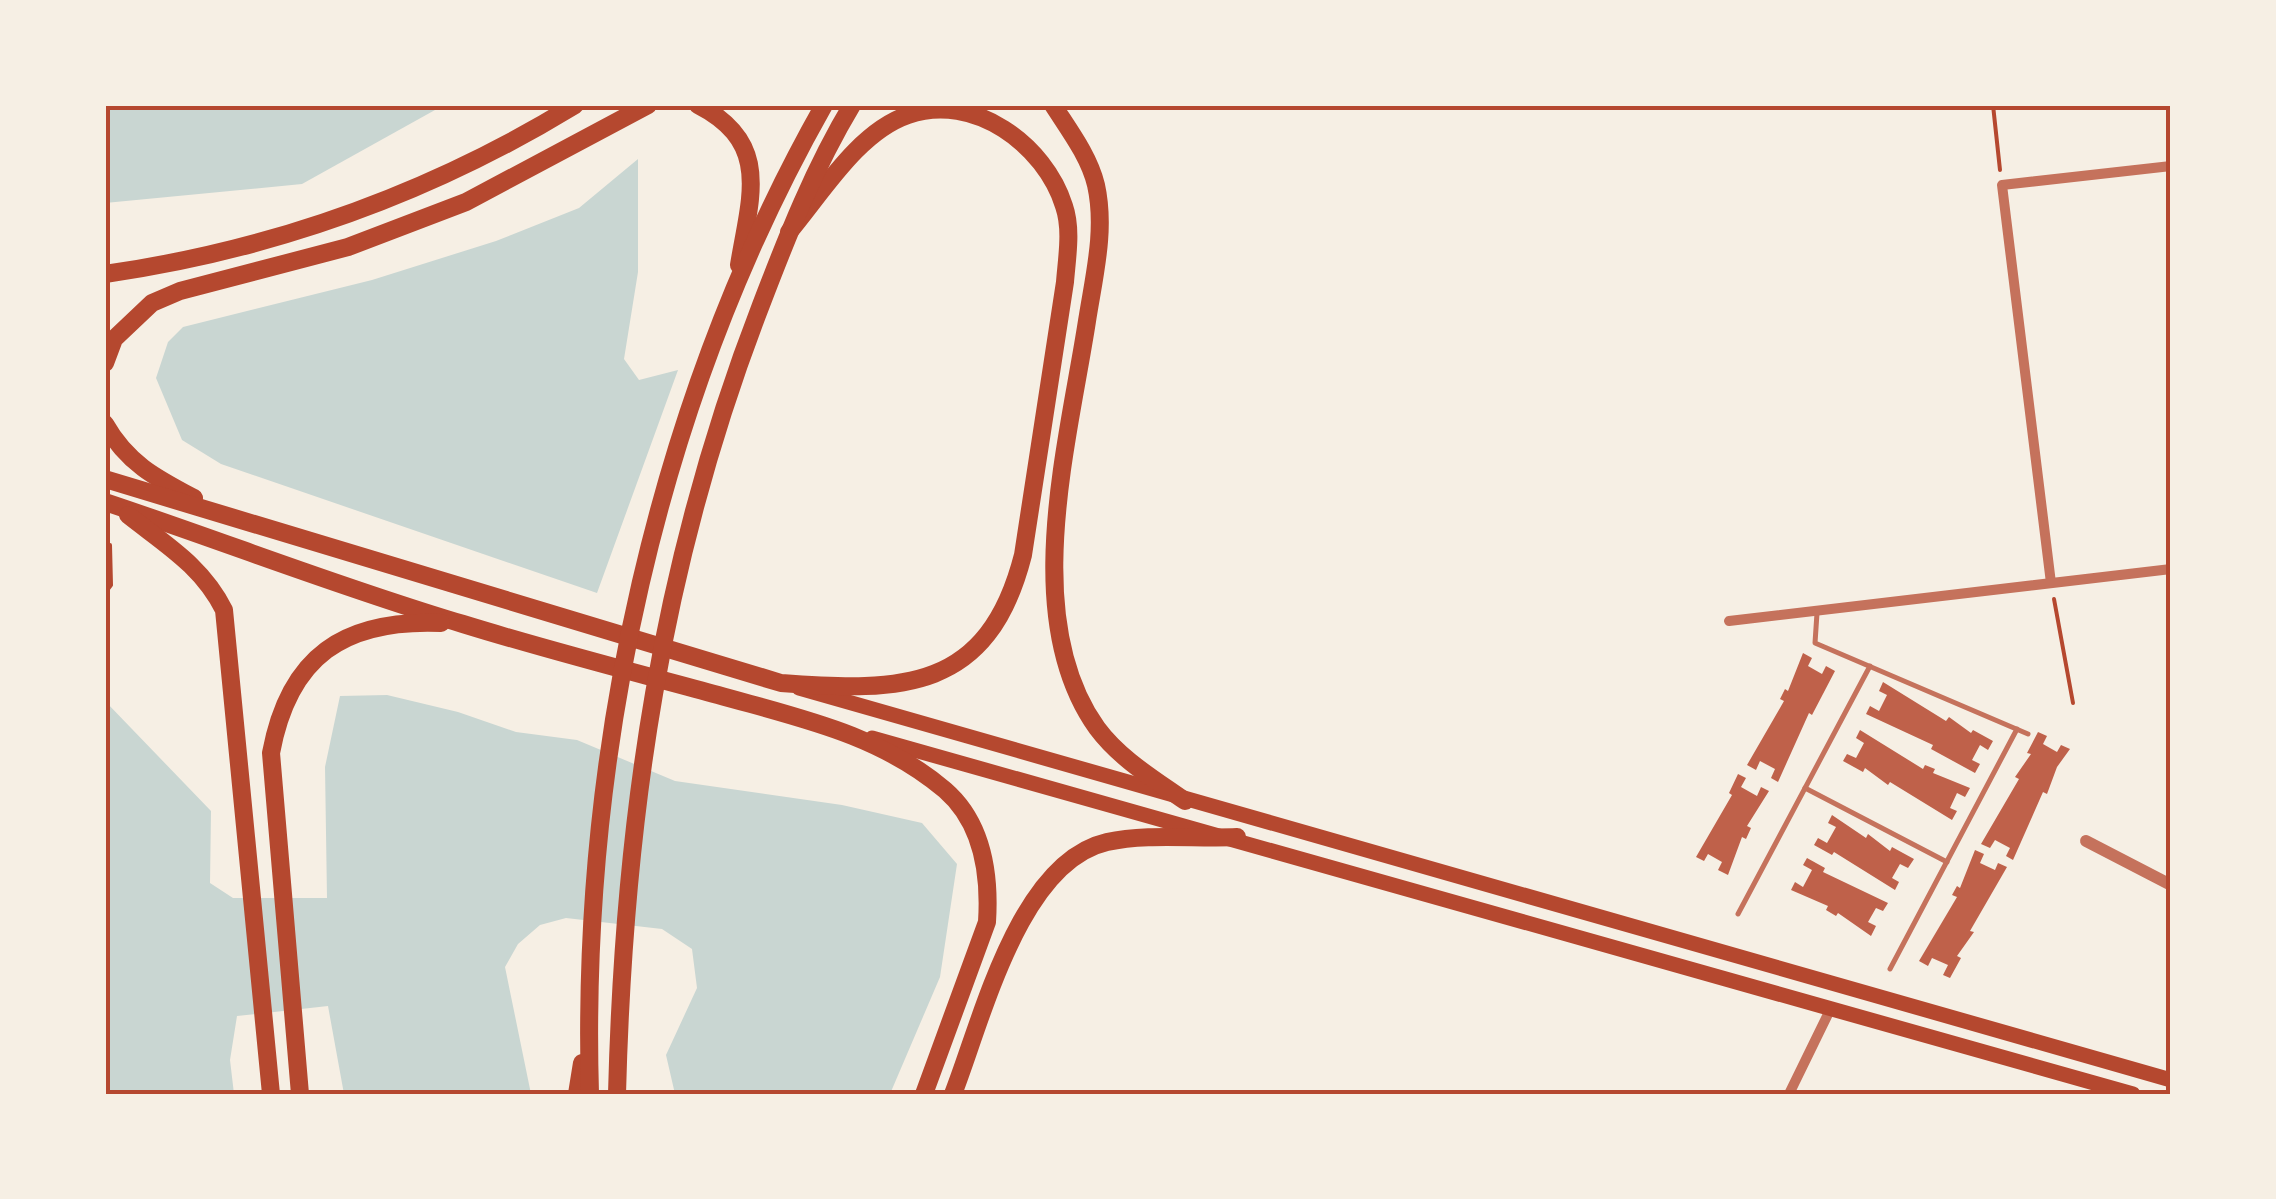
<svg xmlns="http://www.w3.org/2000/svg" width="2276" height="1199" font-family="Inter,sans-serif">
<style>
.water{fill:#c9d6d2}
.building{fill:#bf614a}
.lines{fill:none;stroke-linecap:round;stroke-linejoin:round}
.path{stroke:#b5482f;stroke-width:4}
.service{stroke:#c5725c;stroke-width:5}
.minor{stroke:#c5725c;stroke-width:10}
.tertiary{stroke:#c5725c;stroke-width:12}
.primary{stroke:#b5482f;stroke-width:15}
.trunk{stroke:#b5482f;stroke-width:18}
.neatline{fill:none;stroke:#b5482f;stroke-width:4}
</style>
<rect width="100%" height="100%" fill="#f6efe4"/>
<g class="water">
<path d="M105,105H444L302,184L105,203Z"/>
<path d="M638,159V272L624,359L639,380L678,370L597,593L221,464L182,440L156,378L168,342L183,327L372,280L496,241L579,208Z"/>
<path d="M387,695L458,712L516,732L577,740L675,781L842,805L922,823L957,864L940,977L890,1094H675L666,1055L697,988L692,949L662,929L566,918L540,925L518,944L505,967L531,1094H344L328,1006L237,1016L230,1060L234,1094H105V701L211,811L210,883L233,898H327L325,767L340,696Z"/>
</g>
<g class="building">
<path d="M1803,653L1812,658L1808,666L1822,674L1826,666L1835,671L1812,715L1809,713L1778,782L1771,778L1775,769L1760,761L1756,770L1747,765L1784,701L1780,699L1785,689L1788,691Z"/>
<path d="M1883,682L1946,721L1949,717L1971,733L1973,730L1993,741L1988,750L1980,745L1972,760L1980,764L1975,773L1931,749L1933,745L1866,714L1870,706L1879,711L1887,695L1879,691Z"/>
<path d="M1860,730L1923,769L1925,765L1935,769L1933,773L1970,788L1965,797L1957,793L1950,808L1957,811L1952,820L1890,782L1888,785L1865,768L1863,772L1843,761L1847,754L1856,758L1864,743L1856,738Z"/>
<path d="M2038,732L2047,736L2043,744L2057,752L2061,745L2070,749L2057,767L2047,794L2043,792L2013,860L2006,856L2010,848L1995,840L1990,848L1981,844L2019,779L2015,777L2031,754L2027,753Z"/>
<path d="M1738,774L1746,778L1741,787L1757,796L1761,787L1769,791L1747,826L1751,828L1746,839L1742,837L1728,875L1718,870L1722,862L1708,854L1704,861L1696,857L1732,795L1729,793Z"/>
<path d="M1832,815L1866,838L1868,834L1890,851L1892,847L1914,859L1908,868L1900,864L1892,878L1899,882L1895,890L1834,852L1832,855L1814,845L1818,838L1827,843L1836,827L1828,823Z"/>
<path d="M1975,850L1984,854L1980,863L1995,870L1998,863L2007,867L1970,931L1974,932L1957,956L1961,958L1950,978L1943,975L1948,965L1932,958L1928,966L1919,961L1957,897L1952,895L1957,886L1960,888Z"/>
<path d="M1807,858L1825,868L1823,872L1888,903L1883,911L1876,908L1868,922L1876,926L1871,936L1838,913L1836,916L1826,910L1828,906L1791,890L1795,882L1803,887L1812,870L1803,865Z"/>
</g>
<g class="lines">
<g class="path">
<path d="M1993,105L2000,170"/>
<path d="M105,593L111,585L110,545"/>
<path d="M2054,599L2073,703"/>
</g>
<g class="service">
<path d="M1817,613L1815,643L2028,734"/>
<path d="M1805,788L1947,862"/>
<path d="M1738,914L1870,666"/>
<path d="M1890,969L2017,729"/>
</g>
<g class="minor">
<path d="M2051,583L2002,185L2171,166"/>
<path d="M1729,621L2171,569"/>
<path d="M1789,1094L1830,1010"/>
</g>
<path class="tertiary" d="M2086,841L2171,885"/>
<g class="primary">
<path d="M799,688L2171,1080"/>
<path d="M872,738C1293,853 1712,977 2133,1094"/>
</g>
<g class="trunk">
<path d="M698,105C772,143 750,197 739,265"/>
<path d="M1053,105C1069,130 1089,156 1096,185C1106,230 1094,276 1087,321C1068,444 1019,619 1097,728C1120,759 1154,779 1185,801"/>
<path d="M105,274C272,250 431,193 575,105"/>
<path d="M105,363L114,339L152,303L180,291L348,247L466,202L648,105"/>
<path d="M105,424C127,463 156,478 194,498"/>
<path d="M105,479L781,683C902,692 988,692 1023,555L1065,282C1067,257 1072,229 1064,206C1045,145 974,92 908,115C858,132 822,193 789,232"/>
<path d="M105,502C225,542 342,588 463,624C547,650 633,672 718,695C799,718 879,734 945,790C983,823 990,875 987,922L924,1094"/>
<path d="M128,515C166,545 202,566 224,610L271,1094"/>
<path d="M300,1094L271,753C289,656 344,619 441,623"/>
<path d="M577,1094L582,1063"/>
<path d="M590,1094C580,756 657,400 824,105"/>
<path d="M617,1094C624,819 661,563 761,305C787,237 814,168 852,105"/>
<path d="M953,1094C982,1020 1019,862 1107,842C1147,833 1195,839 1237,837"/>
</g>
</g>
<rect width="2276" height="1199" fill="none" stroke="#f6efe4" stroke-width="215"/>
<rect x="108" y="108" width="2060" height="984" class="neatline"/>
</svg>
